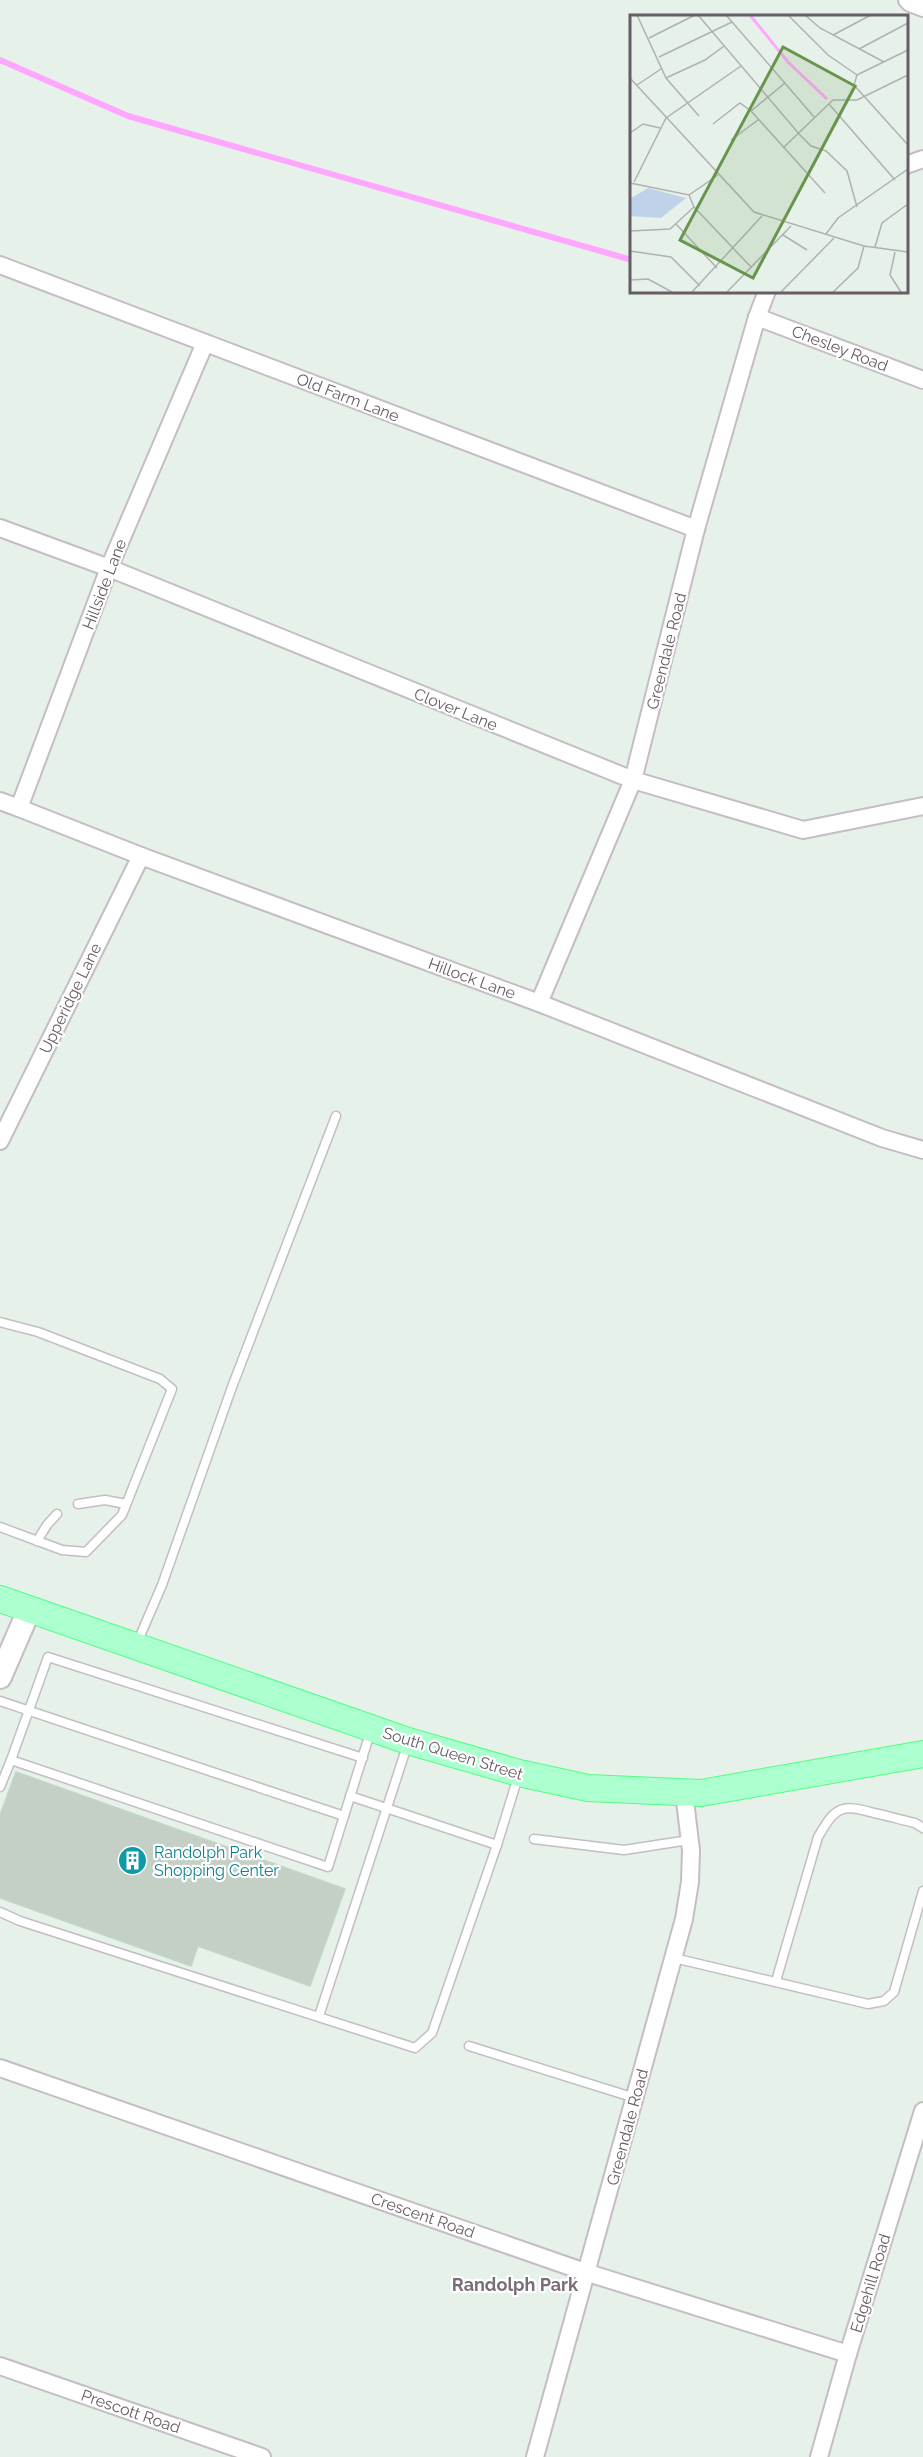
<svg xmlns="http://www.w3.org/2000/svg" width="923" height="2457" font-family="Raleway,sans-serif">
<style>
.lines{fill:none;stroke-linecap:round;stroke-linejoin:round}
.stream{stroke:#ffa7fe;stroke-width:6}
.building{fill:#c4cfc6;stroke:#c2d6c8;stroke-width:1.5}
.lane-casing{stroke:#c5bdc3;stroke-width:11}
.street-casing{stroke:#c5bdc3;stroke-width:20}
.secondary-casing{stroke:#c7bdc5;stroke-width:26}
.primary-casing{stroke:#50ff83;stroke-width:28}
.lane{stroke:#fff;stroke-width:8}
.street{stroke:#fff;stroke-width:16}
.secondary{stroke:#fff;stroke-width:22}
.primary{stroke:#acffce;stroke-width:26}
.labels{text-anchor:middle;stroke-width:4.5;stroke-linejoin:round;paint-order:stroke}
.street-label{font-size:16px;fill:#675d66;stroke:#fff}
.culture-label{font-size:16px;fill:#0d838f;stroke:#fff;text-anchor:start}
.neighbourhood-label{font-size:18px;font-weight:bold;fill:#796d78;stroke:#fff}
.inset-river{fill:none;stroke:#ffa7fe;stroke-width:3}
.inset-road{fill:none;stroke:#afb2b1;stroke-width:1.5}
.view{fill:#69944e;fill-opacity:0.15;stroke:#69944e;stroke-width:3}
.inset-edge{fill:none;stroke:#675d66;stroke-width:3}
</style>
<rect width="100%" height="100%" fill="#e5f1e9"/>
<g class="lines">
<path class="stream" d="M0,60L128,116L632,260"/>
</g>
<path class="building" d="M16,1772L345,1889L310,1986L198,1946L191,1966L0,1898V1815Z"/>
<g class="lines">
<defs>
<g id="lane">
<path d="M0,1322L38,1332L160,1379L172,1389L122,1515L86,1552L62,1550L0,1527"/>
<path d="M78,1504L105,1500L126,1504"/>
<path d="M37,1541L47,1525L57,1514"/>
<path d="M137,1643L162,1585L232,1387L336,1116"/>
<path d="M0,1701L344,1816L371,1730"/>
<path d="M0,1787L11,1760"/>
<path d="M350,1796L497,1845L518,1777"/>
<path d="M344,1816L328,1867L11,1760L48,1657L363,1758"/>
<path d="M534,1839L624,1850L689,1840"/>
<path d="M0,1912L20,1921L415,2048L432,2033L497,1845"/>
<path d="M674,1958L868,2004L884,2001L894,1992L923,1891"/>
<path d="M776,1981L818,1837C836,1806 841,1804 874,1813C888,1816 902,1820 915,1823L923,1828"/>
<path d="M319,2016L408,1743"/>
<path d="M469,2046L635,2098"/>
</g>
<g id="street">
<path d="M907,0L910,3L923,8"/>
<path d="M906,165L923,159"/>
<path d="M0,265L696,529"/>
<path d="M757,317L923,380"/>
<path d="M0,528L109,568L633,780L803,830L923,806"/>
<path d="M0,801L19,808L109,568L205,343"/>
<path d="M19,808L141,856L539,1003L882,1138L923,1150"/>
<path d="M539,1003L633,780L696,529L757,317L767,291"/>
<path d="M0,1141L141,856"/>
<path d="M0,2068L588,2273L848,2354"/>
<path d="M0,2366L262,2457"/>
<path d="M535,2457L684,1919L690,1882L691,1850L684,1793"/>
<path d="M819,2457L848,2354L923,2111"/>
</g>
<path id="secondary" d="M0,1677L29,1610"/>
<path id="primary" d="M0,1599L408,1741L519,1773L588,1788L701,1793L923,1754"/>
</defs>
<use href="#lane" class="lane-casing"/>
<use href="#street" class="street-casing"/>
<use href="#secondary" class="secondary-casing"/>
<use href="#primary" class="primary-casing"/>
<use href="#lane" class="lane"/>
<use href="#street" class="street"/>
<use href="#secondary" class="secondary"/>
<use href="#primary" class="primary"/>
</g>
<defs>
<symbol id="building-disc" viewBox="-11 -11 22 22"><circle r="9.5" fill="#0f9aa8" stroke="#fff"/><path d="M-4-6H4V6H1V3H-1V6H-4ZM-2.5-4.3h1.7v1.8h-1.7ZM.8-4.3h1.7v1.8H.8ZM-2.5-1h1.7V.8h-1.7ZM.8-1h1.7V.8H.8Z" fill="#fff"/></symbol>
</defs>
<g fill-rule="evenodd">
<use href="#building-disc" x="116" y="1844" width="33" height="33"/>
</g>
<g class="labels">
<g class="street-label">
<text transform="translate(840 348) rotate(21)" y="6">Chesley Road</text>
<text transform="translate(348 397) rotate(21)" y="6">Old Farm Lane</text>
<text transform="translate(104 584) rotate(-69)" y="6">Hillside Lane</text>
<text transform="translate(666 651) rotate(-76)" y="6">Greendale Road</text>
<text transform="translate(456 709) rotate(22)" y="6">Clover Lane</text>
<text transform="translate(472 978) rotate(20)" y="6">Hillock Lane</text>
<text transform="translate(70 998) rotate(-64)" y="6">Upperidge Lane</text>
<text transform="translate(453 1753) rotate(17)" y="6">South Queen Street</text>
<text transform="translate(627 2127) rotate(-75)" y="6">Greendale Road</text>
<text transform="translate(423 2215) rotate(19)" y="6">Crescent Road</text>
<text transform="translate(870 2283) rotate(-73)" y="6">Edgehill Road</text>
<text transform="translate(131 2411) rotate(19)" y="6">Prescott Road</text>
</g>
<g class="culture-label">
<text x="154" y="1858">Randolph Park<tspan x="154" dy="18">Shopping Center</tspan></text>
</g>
<g class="neighbourhood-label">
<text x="515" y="2291">Randolph Park</text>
</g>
</g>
<g transform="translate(630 15)">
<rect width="278" height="278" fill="#e5f1e9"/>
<path d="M18,173L56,183L31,203L0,201V184Z" fill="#bfd2ea"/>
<path class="inset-river" d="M120,0L158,47L197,84"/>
<path class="inset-road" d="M7,0L36,63L69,101M68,0L170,120L181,131L196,136L217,156L227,192M96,0L185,103M158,0L198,40L227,60M175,0L190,13L254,47M203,20L241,0M19,23L65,0M229,34L278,8M29,42L102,7M227,60L224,70L278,130M227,60L278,35M0,63L124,197L234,231L278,237M36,63L75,45L94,31M7,70L31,54M199,89L265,165M121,96L195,178M83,109L110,88L121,96L155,68M0,118L13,109L30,113M101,125L128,105M153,133L203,85H227L278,60M4,167L36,103L111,51M0,168L59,180L88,160M59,180L64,192L121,252M46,209L87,253M0,216L40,214L64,192M196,219L208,203L278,154M153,220L177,235M245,232L252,208L278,189M0,236L41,242L70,271M265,237L260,260L271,277M0,265L18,264L42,277M62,277L132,201M97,277L161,211M151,277L204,223M203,277L228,253L234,231"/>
<path class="view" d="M153,32L225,71L123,263L50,225Z"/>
<rect width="278" height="278" class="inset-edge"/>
</g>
</svg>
